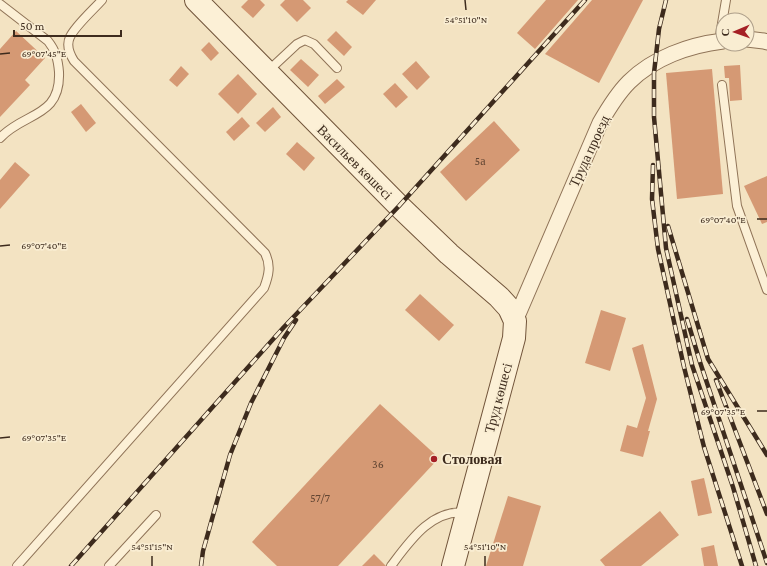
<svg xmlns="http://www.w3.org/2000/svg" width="767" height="566" font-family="'Crimson Pro',serif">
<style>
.building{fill:#d59974}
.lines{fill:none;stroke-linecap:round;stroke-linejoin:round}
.lane-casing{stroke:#8f7357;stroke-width:10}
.street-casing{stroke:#8f7357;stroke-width:17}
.secondary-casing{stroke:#71543a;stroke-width:24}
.lane{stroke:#fcf0d6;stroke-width:8}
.street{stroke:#fcf0d6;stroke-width:15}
.secondary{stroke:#fcf0d6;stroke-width:22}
.rail-casing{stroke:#3d2b1d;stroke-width:4.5}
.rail{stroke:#f9edd2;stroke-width:3;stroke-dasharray:9;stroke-linecap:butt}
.ticks{fill:none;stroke:#3d2b1d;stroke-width:1.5}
.poi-dot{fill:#a52025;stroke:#f9edd2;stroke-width:1.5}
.labels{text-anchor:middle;stroke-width:3.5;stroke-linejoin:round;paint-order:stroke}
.number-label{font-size:12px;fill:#634633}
.street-label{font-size:14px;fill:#3d2b1d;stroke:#f9edd2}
.poi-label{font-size:14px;font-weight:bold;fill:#3d2b1d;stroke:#f9edd2;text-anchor:start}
.ticks-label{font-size:10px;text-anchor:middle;fill:#3d2b1d;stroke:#f9edd2;stroke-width:3.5;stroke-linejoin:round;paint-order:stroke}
</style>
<rect width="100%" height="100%" fill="#f3e3c2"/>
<g class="building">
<path d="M248,0H260L265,5L253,18L241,7Z"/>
<path d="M285,0H303L311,8L297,22L280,5Z"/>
<path d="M348,0H376L363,15L346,2Z"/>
<path d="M546,0H578L535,49L517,33Z"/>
<path d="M592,0H643L599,83L545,54Z"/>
<path d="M16,31L45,58L25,80L30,85L0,117V49Z"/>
<path d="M336,31L352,47L344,56L327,40Z"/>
<path d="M209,42L219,53L211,61L201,50Z"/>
<path d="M301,59L319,75L308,87L290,70Z"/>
<path d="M416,61L430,77L417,90L402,74Z"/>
<path d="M740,65L742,100L730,101L729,78H725L724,66Z"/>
<path d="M181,66L189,74L177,87L169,80Z"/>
<path d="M712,69L723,194L677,199L666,73Z"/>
<path d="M238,74L257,94L238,114L218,94Z"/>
<path d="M337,79L345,87L325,104L318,96Z"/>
<path d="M395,83L408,97L396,108L383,94Z"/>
<path d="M81,104L96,123L86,132L71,112Z"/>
<path d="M273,107L281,117L265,132L256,123Z"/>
<path d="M242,117L250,126L234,141L226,132Z"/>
<path d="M494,121L520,150L466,201L440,172Z"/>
<path d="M297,142L315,158L304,171L286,154Z"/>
<path d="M15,162L30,175L0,209V180Z"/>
<path d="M767,176V222L762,224L744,186Z"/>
<path d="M420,294L454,325L439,341L405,310Z"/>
<path d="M601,310L626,318L610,371L585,363Z"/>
<path d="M643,344L657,399L648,431H650L643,457L620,451L627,425L637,428L646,398L632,348Z"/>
<path d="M380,404L439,458L338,566H277L252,542Z"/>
<path d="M704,478L712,513L698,516L691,481Z"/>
<path d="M508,496L541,506L523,566H486Z"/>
<path d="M660,511L679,535L641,566H605L600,560Z"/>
<path d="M714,545L718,566H704L701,548Z"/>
<path d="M374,554L386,566H362Z"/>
</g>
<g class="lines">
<defs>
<g id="lane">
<path d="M0,4L48,41C56,51 58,60 59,72C61,118 24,112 0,138"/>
<path d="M719,41L726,0"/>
<path d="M267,72L297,44L305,40L314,44L337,68"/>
<path d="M722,85L737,206L767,290"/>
<path d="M17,566L264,288C269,275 271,265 265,253L74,61C69,53 66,45 70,37C75,26 94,9 102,0"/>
<path d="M109,566L156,515"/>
<path d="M391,566C409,542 432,508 466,513"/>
</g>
<g id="street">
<path d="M747,39L764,41L767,42"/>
<path d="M515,321L600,123C608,109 617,94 629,82C653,58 689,45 723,41"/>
</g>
<path id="secondary" d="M196,0L399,206L449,254L499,297L509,308L515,321L514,338L453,566"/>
</defs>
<use href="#lane" class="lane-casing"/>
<use href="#street" class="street-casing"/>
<use href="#secondary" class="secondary-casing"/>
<use href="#lane" class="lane"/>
<use href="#street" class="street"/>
<use href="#secondary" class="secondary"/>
<defs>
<g id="rail">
<path d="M666,0L659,29L654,73V117L666,248L692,365L733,487L756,566"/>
<path d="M653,165L652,199L658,249L684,367L704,447L742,566"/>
<path d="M668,226L708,359L767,455"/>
<path d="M687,319L700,362L767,563"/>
<path d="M716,380L767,514"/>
<path d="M71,566L284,327L399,206L585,0"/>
<path d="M201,566L203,551L230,455L251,403L284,338L296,320"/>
</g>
</defs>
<use href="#rail" class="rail-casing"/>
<use href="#rail" class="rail"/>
</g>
<path class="ticks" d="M465,0L466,10M0,54L10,53M757,219H767M0,246L10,245M757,411H767M0,438L10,437M152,556V566M485,556V566"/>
<circle class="poi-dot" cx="434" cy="459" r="4"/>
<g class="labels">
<g class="number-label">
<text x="480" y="165">5а</text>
<text x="378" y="468">36</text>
<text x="320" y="502">57/7</text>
</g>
<g class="street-label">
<text transform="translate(589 151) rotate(-65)" y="5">Труда проезд</text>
<text transform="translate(355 162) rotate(45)" y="5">Васильев көшесі</text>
<text transform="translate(498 398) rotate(-75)" y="5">Труд көшесі</text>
</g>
<g class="poi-label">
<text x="442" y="464">Столовая</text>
</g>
</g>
<g class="ticks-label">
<text x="466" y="23">54°51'10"N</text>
<text x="44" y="57">69°07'45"E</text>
<text x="723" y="223">69°07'40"E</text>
<text x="44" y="249">69°07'40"E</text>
<text x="723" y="415">69°07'35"E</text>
<text x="44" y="441">69°07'35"E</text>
<text x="152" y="550">54°51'15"N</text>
<text x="485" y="550">54°51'10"N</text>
</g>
<g transform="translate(735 32) rotate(268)"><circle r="19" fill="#f9edd2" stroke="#ae9f8a"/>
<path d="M0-3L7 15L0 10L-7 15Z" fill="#a52025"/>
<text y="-6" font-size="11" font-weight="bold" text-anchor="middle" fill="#3d2b1d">С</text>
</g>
<path d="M14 30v6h107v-6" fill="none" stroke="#3d2b1d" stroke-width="2"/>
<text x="20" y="30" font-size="12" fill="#3d2b1d" stroke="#f9edd2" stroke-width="3" paint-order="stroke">50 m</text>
</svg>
